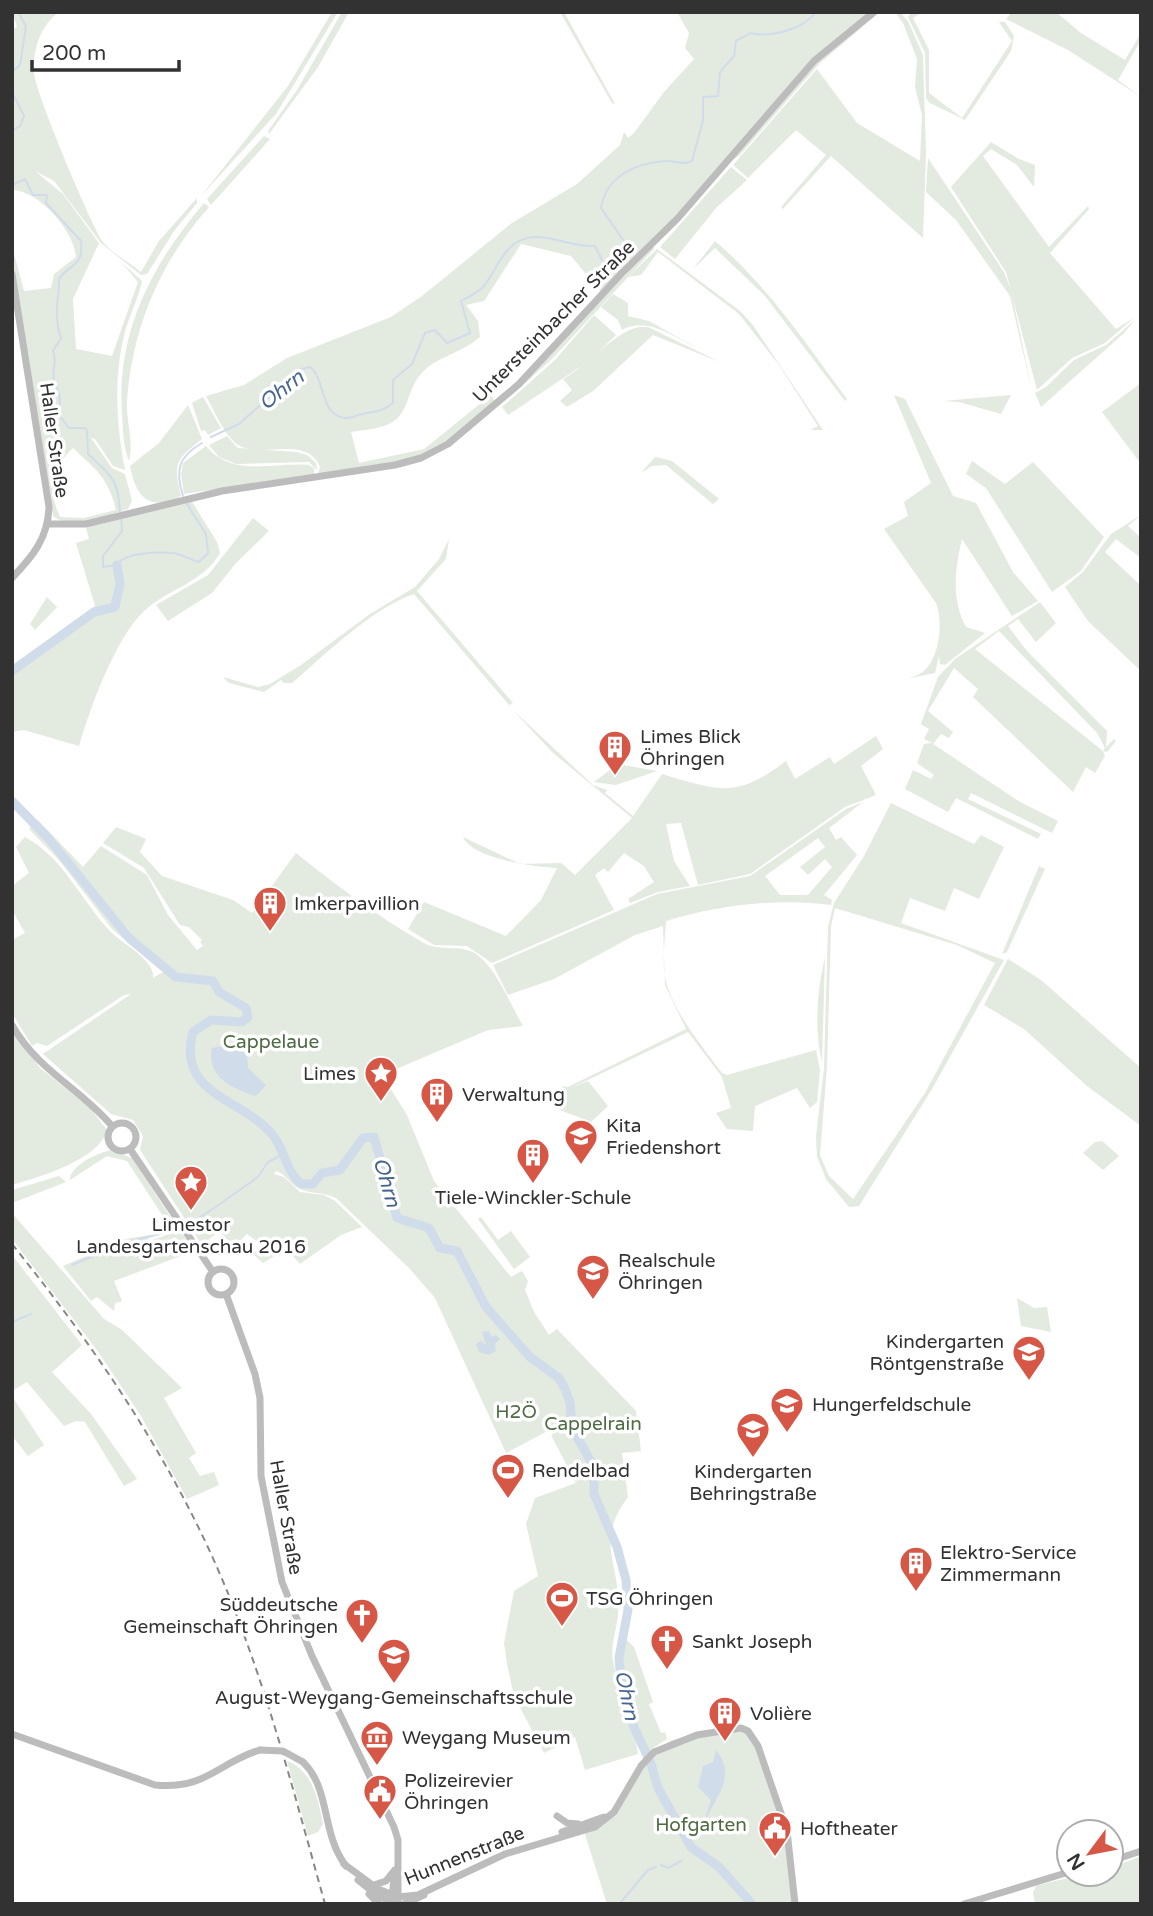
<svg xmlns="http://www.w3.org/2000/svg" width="1153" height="1916" font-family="'Varela Round',sans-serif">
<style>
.green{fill:#e3eadf;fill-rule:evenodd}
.water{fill:#d1dceb}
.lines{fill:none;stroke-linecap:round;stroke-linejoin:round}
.stream{stroke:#d1dceb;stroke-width:2}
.river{stroke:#d1dceb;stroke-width:9}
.secondary{stroke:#bcbcbc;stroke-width:7}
.rail{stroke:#878787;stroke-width:2;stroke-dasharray:7 5;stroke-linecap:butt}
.secondary-bridge{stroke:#bcbcbc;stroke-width:7}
.labels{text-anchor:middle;stroke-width:7;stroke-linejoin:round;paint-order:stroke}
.street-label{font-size:19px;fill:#323232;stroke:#fff}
.poi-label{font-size:19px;fill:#323232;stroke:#fff;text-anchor:start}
.park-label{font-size:19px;fill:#4e6b43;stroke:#fff}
.water-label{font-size:21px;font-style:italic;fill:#46658e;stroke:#fff}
</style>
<rect width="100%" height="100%" fill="#fff"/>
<g class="green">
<path d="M12,12H59C40,26 33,49 34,73C34,89 92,228 103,242C113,254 129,262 141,272L159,241L197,198V203L174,231L147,274L141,275L101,243L54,181L35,171L63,194L99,243L73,299L76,349L112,356L138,282L122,263L142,281C139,296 131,312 126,328C113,375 116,423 125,470L113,466L95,439L91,438L112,468L125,474L132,501L128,509C108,515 72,531 53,516L12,264V246L24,291L51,288L54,274L76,257C74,231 40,191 12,190V29L17,27ZM73,448C97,471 108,477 116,510L84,518L60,517C47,489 52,468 73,448Z"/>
<path d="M332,12H338L276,114L201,196L288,86Z"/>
<path d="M342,12H349L318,67L269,134L268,131L297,90Z"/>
<path d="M560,12H564L615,104L612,103Z"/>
<path d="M677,12H870L813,60L676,217L601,292L571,256L521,244L484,301L466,305L478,321L480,337C464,351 444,355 428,367C404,386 413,412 389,424C378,429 363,430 351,432L359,463L424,449L491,395L495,401L448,442L433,451L408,460L318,474L320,467C307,435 264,458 240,446C225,438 214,410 206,396L244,385L287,358L391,317L422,296L512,223L577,184L620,145L624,132L628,138L634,133L664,92L694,59L685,48L689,33Z"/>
<path d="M877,12H880L820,63L739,156L729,162L814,65Z"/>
<path d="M895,12H900L908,21L923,55L926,155L923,238L831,156L783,209L781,207L826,155L796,130L748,178L733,165L817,69L857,123L920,161L922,115L915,87L917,59L903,23Z"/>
<path d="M912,12H923L913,18L929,50V93L962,118L1012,41L999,22H1005L1014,36L1011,51L965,120L930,103L926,98L925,53L908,17Z"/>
<path d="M1012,12H1056L1081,33L1125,60L1141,33V40L1118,80L1141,97L1068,50L1006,19Z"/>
<path d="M264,136L270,139L211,205L207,199Z"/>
<path d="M991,142L1019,159L1035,165L1034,187L1017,165L991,149L983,156L1049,247L1088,206L1089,209L1050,253L1116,329L1134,318L1105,343L1072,358L1037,390L1006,272L951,187Z"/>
<path d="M928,158L1004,272L1011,290L1032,391L1010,296L956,220L926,192Z"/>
<path d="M731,167L747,180L716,208L675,259L660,247Z"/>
<path d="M204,203L209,207C160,262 132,328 127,402C126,422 134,441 129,461C123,447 123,429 122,413C116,332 153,263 204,203Z"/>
<path d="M715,241C768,286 806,344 847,399L845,401L765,296L715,248L693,269Z"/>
<path d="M653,246L654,249L552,359L502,404Z"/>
<path d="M657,249L740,311L753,325L823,430H810L818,426L779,365L739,314L658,252L641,275L628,277Z"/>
<path d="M613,294L628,303V316L649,321L697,348C673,337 648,316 622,330L618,320L601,307Z"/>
<path d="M594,315L616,335L589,361L508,415L502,407L555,360Z"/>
<path d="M1135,320L1123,334L1041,407L1035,393L1046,387L1074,360L1106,345Z"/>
<path d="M639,327H648L720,362L653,335L593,391L567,407L560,401L572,390L563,379C588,365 614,332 639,327Z"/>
<path d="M1141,383V464L1102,412Z"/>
<path d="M894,395L905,399L953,496L976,503L1013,572L1038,601L1012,616L962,539C955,568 951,600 966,627L985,633L945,665L940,664L939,656L935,673L901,680C910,678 919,676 926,669C940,654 943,621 936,603L884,529L908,516L904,502L931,483Z"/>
<path d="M1011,395L1001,414L959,402L943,401Z"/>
<path d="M203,397L221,428L208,435L205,430L201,431L192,403Z"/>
<path d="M188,405L202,439C176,460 173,462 181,496C150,512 136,498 130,466L159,443Z"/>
<path d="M227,436L238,448L296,452L307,455L316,463L317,470L309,462L236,464L219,457L209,445Z"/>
<path d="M206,446C233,478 272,462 309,465L314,468V474L184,494L181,474L183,463Z"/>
<path d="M655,457L672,461L719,499L713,504L666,465L652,466L641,473Z"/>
<path d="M972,461L1005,484L1033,462L1104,537L1081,571L1052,592L986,488L966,474Z"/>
<path d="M191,500L217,542L220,553C203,583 169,588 144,611C116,637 89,710 79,746L24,730L12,732V667L95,606L76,543L89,539L86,528Z"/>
<path d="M1141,515L1128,526L1141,538V558L1116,539L1105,552L1141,586V671L1088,621L1065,587L1083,572L1111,534Z"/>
<path d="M253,518L269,531L236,563L212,593L168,621L156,605L208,575Z"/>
<path d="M449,539L446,559L417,591L513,703L509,705L414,594C372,608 326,654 292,683H283L281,680L264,692L229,683L223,677L258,687L270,684L301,665L370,614L415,587L439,559Z"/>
<path d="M47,597L57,607L35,630L30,624Z"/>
<path d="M1040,602L1056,623L1036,642L1018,619L1008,626L1027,651L1107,731L1106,747L1114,739L1116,741L1107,752L1103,751L1105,756L1095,773L1086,767L1073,792L973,697L978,689L954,668L928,711L953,732L949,738L941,734L933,744L1020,802L1058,821L1052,833L971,793L968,799L1041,834L1038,839L956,798L948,812L905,789L913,770L931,779L934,775L917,763L924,744L932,743L924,739L929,729L921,724L938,677L955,659ZM999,631L1097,733L1105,748L1103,751L975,649Z"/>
<path d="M513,710L593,785L607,790L605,793L633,816L662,774C719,791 736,799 786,761L795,779L830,757L834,764L876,736L883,749L861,766L876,795L845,807L750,874L698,885L681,823L666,824L674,861L690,886L658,892L630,903L628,899L654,882L644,866L624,853L608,872L604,868L595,875L614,910L492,963L467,946L434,945L408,929L424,902L506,936L541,900L557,868C534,867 473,859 463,837L520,864L561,863L575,875L632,818L552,752Z"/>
<path d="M618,764L657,771L616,785L594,782Z"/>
<path d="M863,802L829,828L836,840L841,837L857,855L824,895L832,900L831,905C776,898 718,905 666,921C665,937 663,954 664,970C667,1005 702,1046 722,1073L727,1075L816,1050L820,1070L817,1102L810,1108L797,1088L755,1106L753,1131L727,1129L716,1113L731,1108L722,1077L688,1032L571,1088L588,1081L608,1106L591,1122L552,1107L563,1086L568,1087L686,1029L665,985L663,926L635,935L554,979L508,995L493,965L657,894L750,876L846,809ZM818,838L825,847L800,867L808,875L825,859L832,867L808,895H780L765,876Z"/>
<path d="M891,803L974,844L981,835L1004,847L979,899L954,888L945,911L910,898L901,923L1004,960L932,1089L859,1206L849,1207L826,1179L817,1157L816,1136L824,1068L828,927L834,903L864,856ZM835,908L957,945L995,963L925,1093L853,1199L829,1176L820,1155L827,1067L831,926Z"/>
<path d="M37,819L83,867L101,846L147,875L168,915L197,950L203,946L200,942L202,940L189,927L180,925L144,868L103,843L116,827L146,839L140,852L162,876L233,900L252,913L296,853C337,886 378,917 424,943C442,953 463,942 480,957C499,974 510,1004 523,1026L488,1030L382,1075L407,1115L434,1181L511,1277L522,1271L528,1281L525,1290L534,1312L549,1335L557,1329L636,1411L641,1451L622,1453L628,1497C593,1544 622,1563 618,1614C617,1629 610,1646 613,1661C619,1693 634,1722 638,1754L585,1770L575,1737L544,1753L514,1696L507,1664L504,1643L514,1591L538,1576L526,1524L535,1498L576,1483L552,1437L553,1428L506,1453L435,1298L409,1268L336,1198C324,1192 309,1194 298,1188C289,1183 286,1174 276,1171L274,1174L284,1177L300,1192L324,1195L335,1201L362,1227L341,1235L300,1264L286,1248L263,1263L253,1254L262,1245L247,1234L234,1247L219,1231L202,1245L140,1150L143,1136L133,1120L111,1114L43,1054L131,994L124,995L47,1046L37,1043L32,1046L12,1013V940L25,933L12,910V886L29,873L16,847L25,837C64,858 81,901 111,932C123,944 156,961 153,978L163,972L112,929L59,860L29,829Z"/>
<path d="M1039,866L1045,869L1007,952L1002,954Z"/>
<path d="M825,958L822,1062C814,1030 817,989 825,958Z"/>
<path d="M1008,959L1041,980L1141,1068V1126L1087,1086L1024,1029L984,1005Z"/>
<path d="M12,1029L40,1068L90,1108L107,1130C100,1159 40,1177 12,1185Z"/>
<path d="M1102,1141L1119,1156L1103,1170L1083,1153L1095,1142Z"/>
<path d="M112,1150L132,1158L175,1224L170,1227L127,1161L107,1156L70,1180C69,1166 99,1152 112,1150Z"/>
<path d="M59,1176L66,1182L12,1203V1190Z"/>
<path d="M12,1213L104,1319L121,1329L182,1388L164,1398L196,1453L189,1458L200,1476L214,1472L219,1485L187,1499L141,1416L97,1350L12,1239Z"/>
<path d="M481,1217L498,1240L511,1231L530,1257L514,1269L478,1219Z"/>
<path d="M180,1230L194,1251L114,1281L122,1301L115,1303L114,1311L97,1297L91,1301L63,1266L125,1239L150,1235L147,1242Z"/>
<path d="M12,1255L82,1345L52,1372L91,1414L137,1479L124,1486L85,1422L76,1421L64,1426L27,1382L12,1391Z"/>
<path d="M1017,1298L1034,1308L1047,1307L1051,1332L1021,1326Z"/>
<path d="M12,1396L44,1445L28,1456L12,1436Z"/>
<path d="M625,1638L634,1647L653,1702L649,1704L661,1733L665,1732L667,1739L647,1752C632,1713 617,1680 625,1638Z"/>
<path d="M741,1728L752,1735L787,1831L795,1904H607L584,1831L606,1820L653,1751L672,1740Z"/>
<path d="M287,1761C313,1771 318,1799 323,1824L318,1832L308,1836Z"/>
<path d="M1141,1856V1904H1035L1033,1892L1036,1886C1064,1878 1084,1874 1111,1874V1868Z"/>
</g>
<g class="water">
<path d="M234,1044L247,1055L248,1068L266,1085L256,1096C232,1089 206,1076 212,1048Z"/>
<path d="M489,1331L492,1337L496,1335L500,1339L495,1344L496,1351L489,1355L479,1352L476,1344L481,1341L486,1345L482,1332Z"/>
<path d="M716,1750C736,1774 719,1793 707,1817L712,1827L704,1832L701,1830L711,1800L698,1787L703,1766L713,1762Z"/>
</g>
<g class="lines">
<g class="stream">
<path d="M12,72L20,65L26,26L18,12"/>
<path d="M12,92L24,116L20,126L12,131"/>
<path d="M12,185L25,179L33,195H47L46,203L81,241C84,267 70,263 59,279C59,302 53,315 61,338L53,351C58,364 51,369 54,380C60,399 61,393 59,415L69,428H85L87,431L88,454C111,476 118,478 120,512"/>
<path d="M211,437L239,424L301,369L310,367C326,379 319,416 346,418C352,418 357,415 362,414C376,411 382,412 393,403V380L412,364L425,333L435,330L447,343L470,333L461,301C468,297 478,293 484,286C499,266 506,237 536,237C556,237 573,247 595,246L603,262L609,264L621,256L626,244L601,208C606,176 636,163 665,161C675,160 682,166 692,161L703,120V97L718,96L720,72L734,56L736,41L750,33C771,38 804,29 816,12"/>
<path d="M183,496C175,470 178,457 202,443"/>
<path d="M121,517L122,531L103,556V567L117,565C124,552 159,552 173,553C182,554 190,560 199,562L208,553L206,534L185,501"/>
<path d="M224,1201L258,1177L268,1162L282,1155"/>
<path d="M190,1224L223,1202"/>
<path d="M72,1265L127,1242L168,1232"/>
<path d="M12,1322L31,1314"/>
<path d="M661,1865L668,1868L681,1861"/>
<path d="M621,1902L648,1870L656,1867"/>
</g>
<g class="river">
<path d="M12,671L94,612L115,607L120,584L117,565"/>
<path d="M12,801L49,839L129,938L176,977L213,981L219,992L246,1008L248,1017L242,1022L211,1020L193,1032C176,1094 241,1098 272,1134C285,1149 285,1170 301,1184H313L322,1173L340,1170L363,1138L374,1137L397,1218L429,1228L440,1248L457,1251L486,1307L530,1357L559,1378L565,1389L570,1402L572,1428L594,1467V1494L617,1547L626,1580L628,1610L619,1658L621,1682L633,1725L651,1764L658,1788L691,1847L719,1867L752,1904"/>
</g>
<g class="secondary">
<path d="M12,274L49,507C48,538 33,556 12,578"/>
<path d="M48,524H86L222,491L395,465L421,458L448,444L519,384L621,274L678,218L814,61L874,12"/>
<path d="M12,1025C38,1071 80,1088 112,1126"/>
<circle cx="122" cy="1137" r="14"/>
<path d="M130,1149L213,1272"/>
<circle cx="221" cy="1282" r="13"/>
<path d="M226,1294L255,1374L260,1398L261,1476L282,1582L312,1656L394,1827L398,1840V1904"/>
<path d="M12,1734L155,1785C206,1790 217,1763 260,1750"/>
<path d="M303,1762C331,1789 321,1834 346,1866"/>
<path d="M557,1816L567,1823L578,1824"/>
<path d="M562,1832L604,1817"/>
<path d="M1111,1861L1141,1851"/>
<path d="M344,1864L378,1889L398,1897L418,1895L505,1854L595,1827L614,1812L641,1766L654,1752L697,1735L741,1728L748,1731L758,1746L787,1831L795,1904"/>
<path d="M358,1880L378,1896L397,1904"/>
<path d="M374,1885L386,1881L394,1871"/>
<path d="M369,1894L379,1904"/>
<path d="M392,1897L395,1870"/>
<path d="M404,1904L424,1895"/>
<path d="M964,1904L1069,1872"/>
</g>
<path class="rail" d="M12,1244C90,1341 160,1442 212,1556C262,1667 292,1786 325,1904"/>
<path class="secondary-bridge" d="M260,1750L283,1751L303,1762"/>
</g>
<defs>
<symbol id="building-pin" viewBox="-11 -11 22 30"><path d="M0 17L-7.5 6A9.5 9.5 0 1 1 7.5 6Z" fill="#d75747" stroke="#fff"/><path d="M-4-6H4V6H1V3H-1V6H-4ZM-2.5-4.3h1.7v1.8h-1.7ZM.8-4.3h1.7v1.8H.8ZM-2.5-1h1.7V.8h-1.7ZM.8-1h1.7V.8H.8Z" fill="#fff"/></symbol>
<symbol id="sight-pin" viewBox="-11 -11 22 30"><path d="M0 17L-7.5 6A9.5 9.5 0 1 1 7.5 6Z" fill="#d75747" stroke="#fff"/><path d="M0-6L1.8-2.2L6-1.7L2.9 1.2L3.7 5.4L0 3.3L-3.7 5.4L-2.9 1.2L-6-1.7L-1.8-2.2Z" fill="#fff"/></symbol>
<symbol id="school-pin" viewBox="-11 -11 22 30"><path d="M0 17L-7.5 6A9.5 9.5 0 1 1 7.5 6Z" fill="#d75747" stroke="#fff"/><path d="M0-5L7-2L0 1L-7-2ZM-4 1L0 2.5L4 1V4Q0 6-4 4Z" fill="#fff"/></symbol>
<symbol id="stadium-pin" viewBox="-11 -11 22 30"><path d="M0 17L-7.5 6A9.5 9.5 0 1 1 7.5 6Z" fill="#d75747" stroke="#fff"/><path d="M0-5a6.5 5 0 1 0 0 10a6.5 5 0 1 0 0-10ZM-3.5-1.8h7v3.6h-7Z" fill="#fff"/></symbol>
<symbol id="church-pin" viewBox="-11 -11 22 30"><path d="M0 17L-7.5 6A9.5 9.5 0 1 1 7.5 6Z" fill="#d75747" stroke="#fff"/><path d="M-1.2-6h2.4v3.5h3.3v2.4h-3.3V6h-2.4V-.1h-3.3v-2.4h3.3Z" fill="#fff"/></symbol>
<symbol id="museum-pin" viewBox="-11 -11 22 30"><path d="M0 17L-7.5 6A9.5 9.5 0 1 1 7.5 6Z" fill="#d75747" stroke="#fff"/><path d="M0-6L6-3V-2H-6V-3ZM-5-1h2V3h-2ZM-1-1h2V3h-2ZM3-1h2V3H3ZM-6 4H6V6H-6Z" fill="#fff"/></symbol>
<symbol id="civic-pin" viewBox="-11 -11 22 30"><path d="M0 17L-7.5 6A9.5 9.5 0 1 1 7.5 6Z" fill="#d75747" stroke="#fff"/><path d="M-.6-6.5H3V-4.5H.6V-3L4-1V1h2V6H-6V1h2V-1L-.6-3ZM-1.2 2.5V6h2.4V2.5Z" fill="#fff"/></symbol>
</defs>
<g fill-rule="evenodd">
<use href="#building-pin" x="596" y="728" width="38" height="52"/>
<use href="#building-pin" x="251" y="884" width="38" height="52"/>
<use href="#sight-pin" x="362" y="1054" width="38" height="52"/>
<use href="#building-pin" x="418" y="1075" width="38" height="52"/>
<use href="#school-pin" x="562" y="1117" width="38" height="52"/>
<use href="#building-pin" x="514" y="1136" width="38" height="52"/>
<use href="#sight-pin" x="172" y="1163" width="38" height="52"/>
<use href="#school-pin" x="574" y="1252" width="38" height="52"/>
<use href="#school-pin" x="1010" y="1333" width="38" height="52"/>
<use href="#school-pin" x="768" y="1385" width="38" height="52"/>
<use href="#school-pin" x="734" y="1410" width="38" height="52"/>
<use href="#stadium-pin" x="489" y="1451" width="38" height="52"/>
<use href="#building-pin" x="897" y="1544" width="38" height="52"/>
<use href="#stadium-pin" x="543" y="1579" width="38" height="52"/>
<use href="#church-pin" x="343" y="1596" width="38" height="52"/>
<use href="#church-pin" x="648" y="1622" width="38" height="52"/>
<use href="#school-pin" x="375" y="1636" width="38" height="52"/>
<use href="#building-pin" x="706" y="1694" width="38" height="52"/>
<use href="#museum-pin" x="358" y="1718" width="38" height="52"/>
<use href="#civic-pin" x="361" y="1772" width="38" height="52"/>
<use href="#civic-pin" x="756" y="1809" width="38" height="52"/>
</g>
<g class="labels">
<g class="street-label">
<text transform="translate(553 321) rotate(-45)" y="7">Untersteinbacher Straße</text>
<text transform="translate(55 440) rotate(82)" y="7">Haller Straße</text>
<text transform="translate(287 1517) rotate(80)" y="7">Haller Straße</text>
<text transform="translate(464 1855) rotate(-22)" y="7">Hunnenstraße</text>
</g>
<g class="poi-label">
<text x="640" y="743">Limes Blick<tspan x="640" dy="22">Öhringen</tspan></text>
<text x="294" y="910">Imkerpavillion</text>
<text x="356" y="1080" text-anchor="end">Limes</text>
<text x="462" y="1101">Verwaltung</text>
<text x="606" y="1132">Kita<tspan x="606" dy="22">Friedenshort</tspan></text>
<text x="533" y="1204" text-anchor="middle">Tiele-Winckler-Schule</text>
<text x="191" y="1231" text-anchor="middle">Limestor<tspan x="191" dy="22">Landesgartenschau 2016</tspan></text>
<text x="618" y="1267">Realschule<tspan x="618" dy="22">Öhringen</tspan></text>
<text x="1004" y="1348" text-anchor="end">Kindergarten<tspan x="1004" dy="22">Röntgenstraße</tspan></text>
<text x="812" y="1411">Hungerfeldschule</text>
<text x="532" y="1477">Rendelbad</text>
<text x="753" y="1478" text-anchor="middle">Kindergarten<tspan x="753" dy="22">Behringstraße</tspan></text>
<text x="940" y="1559">Elektro-Service<tspan x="940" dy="22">Zimmermann</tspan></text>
<text x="586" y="1605">TSG Öhringen</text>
<text x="338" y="1611" text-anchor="end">Süddeutsche<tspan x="338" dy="22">Gemeinschaft Öhringen</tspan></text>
<text x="692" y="1648">Sankt Joseph</text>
<text x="394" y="1704" text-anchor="middle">August-Weygang-Gemeinschaftsschule</text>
<text x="750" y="1720">Volière</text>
<text x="402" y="1744">Weygang Museum</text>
<text x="404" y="1787">Polizeirevier<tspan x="404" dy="22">Öhringen</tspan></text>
<text x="800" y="1835">Hoftheater</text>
</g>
<g class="park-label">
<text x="271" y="1048">Cappelaue</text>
<text x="516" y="1418">H2Ö</text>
<text x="593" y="1430">Cappelrain</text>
<text x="701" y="1831">Hofgarten</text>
</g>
<g class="water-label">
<text transform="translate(281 390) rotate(-38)" y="7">Ohrn</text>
<text transform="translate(387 1182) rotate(74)" y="7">Ohrn</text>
<text transform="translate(627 1695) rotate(78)" y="7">Ohrn</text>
</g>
</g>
<rect width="1153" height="1916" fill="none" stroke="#323232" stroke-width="28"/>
<g transform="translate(1090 1853) rotate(238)"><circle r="33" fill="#ffffff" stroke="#adadad" stroke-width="2"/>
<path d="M0-5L12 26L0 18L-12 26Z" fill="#d75747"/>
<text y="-10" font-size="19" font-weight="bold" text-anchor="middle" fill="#323232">N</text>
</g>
<path d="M32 60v10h147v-10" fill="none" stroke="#323232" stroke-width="3.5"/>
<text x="42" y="60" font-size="21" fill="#323232" stroke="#ffffff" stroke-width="5" paint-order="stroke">200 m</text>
</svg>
